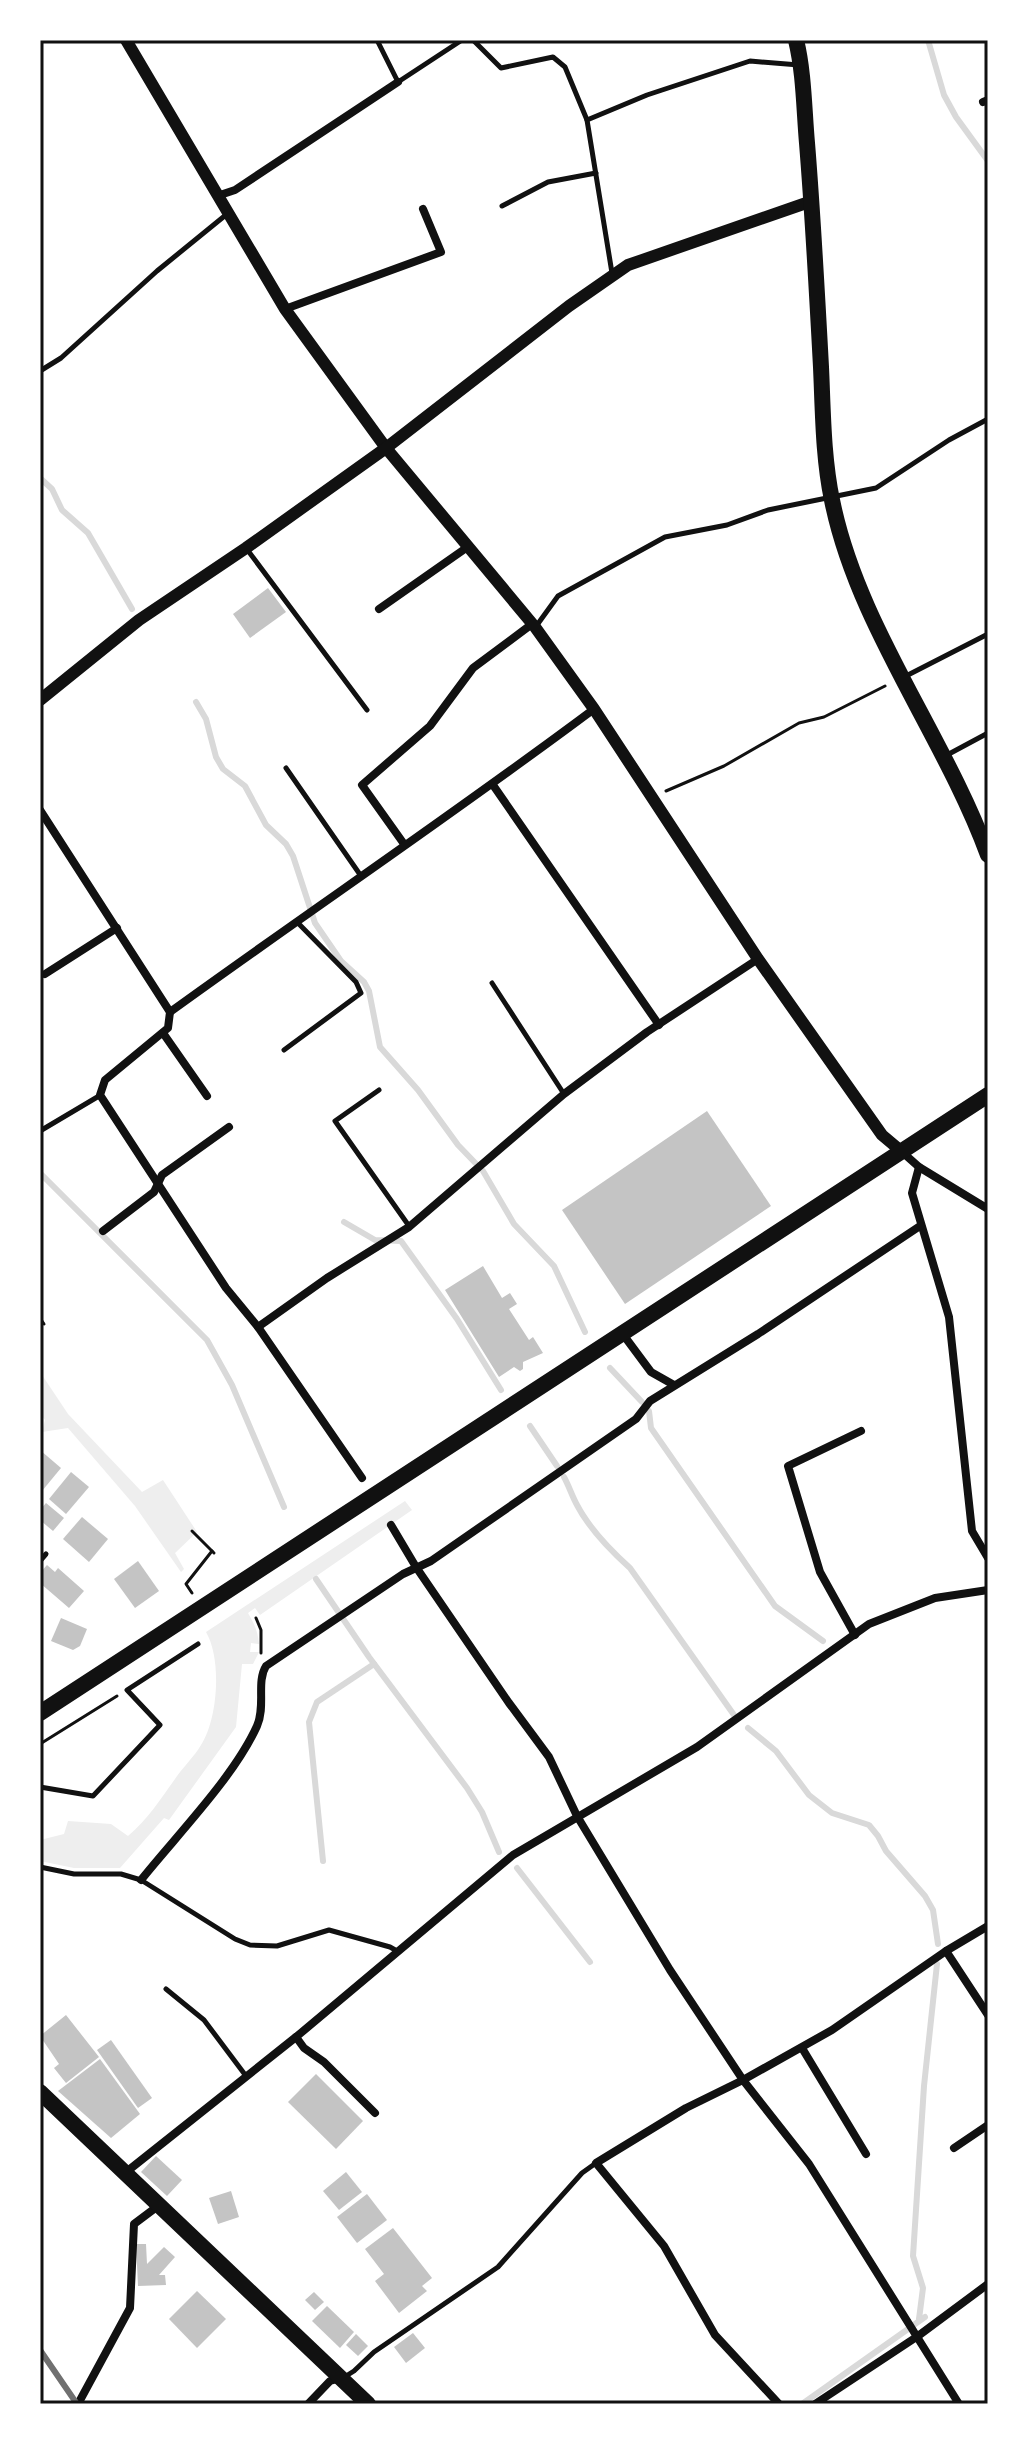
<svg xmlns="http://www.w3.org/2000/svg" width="1028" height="2444" font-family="'Crimson Pro',serif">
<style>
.green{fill:#eee}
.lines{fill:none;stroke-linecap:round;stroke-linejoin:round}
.stream{stroke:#d9d9d9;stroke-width:6}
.building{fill:#c4c4c4}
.path{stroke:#111;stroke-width:3}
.service{stroke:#111;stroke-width:5}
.minor{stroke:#111;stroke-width:8}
.tertiary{stroke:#111;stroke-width:12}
.primary{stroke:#111;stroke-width:16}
.rail{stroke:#707070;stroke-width:6}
.neatline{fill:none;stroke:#111;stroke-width:3}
</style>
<rect width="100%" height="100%" fill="#fff"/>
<g class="green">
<path d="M40,1372L68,1414L142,1492L163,1480L197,1532L175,1553L184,1569L181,1572L135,1506L68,1428L42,1432L45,1420L40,1413Z"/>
<path d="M405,1501L412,1510L260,1615L255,1608L248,1613C254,1623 258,1632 259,1644L251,1643L250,1652H259L253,1664H242L236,1727L169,1820L164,1818L120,1868H74L40,1861V1840L64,1834L68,1821L111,1824L128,1836C147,1820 160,1800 175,1779C183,1767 194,1757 201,1745C218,1719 222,1659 206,1632Z"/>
</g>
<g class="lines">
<g class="stream">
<path d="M928,40L944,95L956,117L988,161"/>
<path d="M40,478L52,489L62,510L88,533L132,609"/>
<path d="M196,702L206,719L216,757L223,769L245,786L266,825L286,844L293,856L315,923L341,961L364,982L369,991L380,1047L418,1090L458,1145L483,1171L514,1224L554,1266L585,1332"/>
<path d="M40,1173L207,1340L232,1385L284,1507"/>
<path d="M344,1222L375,1240L401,1241L457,1319L501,1390"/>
<path d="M610,1368L642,1402"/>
<path d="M649,1411L651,1428L775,1606L823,1641"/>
<path d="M530,1426L557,1466"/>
<path d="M564,1477C569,1486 572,1496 577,1505C590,1530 610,1550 630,1568L734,1715"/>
<path d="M316,1579L369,1657L467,1788L482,1812L499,1852"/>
<path d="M748,1728L776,1751L809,1795L832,1813L869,1825L878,1836L886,1851L925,1896L933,1910L938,1944"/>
<path d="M323,1861L309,1722L317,1702L374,1664"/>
<path d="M517,1868L590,1962"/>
<path d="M919,2319L923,2288L913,2256L924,2086L937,1964"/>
<path d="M802,2404L925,2317"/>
</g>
</g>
<g class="building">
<path d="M268,588L286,612L250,638L233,614Z"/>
<path d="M707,1111L771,1206L625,1304L562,1210Z"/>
<path d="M483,1266L502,1298L510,1293L517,1304L509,1309L529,1340L533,1337L543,1353L523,1362V1369L520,1371L514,1367L499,1377L445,1290Z"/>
<path d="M40,1450L61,1468L42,1491L40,1489Z"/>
<path d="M71,1472L89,1487L66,1514L49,1499Z"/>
<path d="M46,1503L64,1518L53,1531L40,1520V1510Z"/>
<path d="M82,1517L108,1539L89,1562L63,1539Z"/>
<path d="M138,1561L159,1591L135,1608L114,1579Z"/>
<path d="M47,1565L55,1572L58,1568L84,1591L69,1608L40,1583V1573Z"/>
<path d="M61,1618L87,1629L80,1646L73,1650L51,1641Z"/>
<path d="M66,2015L99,2057L66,2083L54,2068L59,2064L40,2036Z"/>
<path d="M111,2040L152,2098L138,2108L97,2050Z"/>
<path d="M100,2059L140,2114L111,2138L58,2091Z"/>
<path d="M316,2074L363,2121L336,2149L288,2102Z"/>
<path d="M156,2156L182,2180L167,2196L141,2172Z"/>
<path d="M346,2172L362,2192L339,2210L323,2191Z"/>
<path d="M231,2191L239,2217L218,2224L209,2198Z"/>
<path d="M367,2194L387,2220L357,2243L337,2217Z"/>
<path d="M393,2228L432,2278L422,2286L427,2291L399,2313L375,2281L384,2274L365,2249Z"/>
<path d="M136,2244H146L147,2264L164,2247L175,2257L159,2275H165L166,2285L138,2286Z"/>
<path d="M197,2291L226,2319L197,2348L169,2319Z"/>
<path d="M314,2292L324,2302L315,2310L305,2300Z"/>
<path d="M327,2306L354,2332L340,2348L312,2321Z"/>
<path d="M413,2333L425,2348L406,2363L394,2347Z"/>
<path d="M356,2334L368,2346L358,2356L346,2345Z"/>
</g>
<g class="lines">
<g class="path">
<path d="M666,791L724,766L799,723L824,717L885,686"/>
<path d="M40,1318L44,1324"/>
<path d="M192,1531L214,1553"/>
<path d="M192,1593L186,1584L212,1551"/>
<path d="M256,1618L261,1630V1653"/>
<path d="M40,1744L117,1696"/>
</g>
<g class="service">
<path d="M377,40L398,82L462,40"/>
<path d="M473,40L501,68L553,57L565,67L587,120"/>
<path d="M502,206L548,182L596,173"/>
<path d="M612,273L587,120L647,95L750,61L799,65"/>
<path d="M40,371L61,358L157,271L227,214"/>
<path d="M246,548L367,710"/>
<path d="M537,625L558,596L665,537L727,525L768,510L876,488L949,440L988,419"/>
<path d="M904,677L988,634"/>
<path d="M947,755L988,733"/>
<path d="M286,768L361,876"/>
<path d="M492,983L564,1094"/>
<path d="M284,1050L361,993L356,982L297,922"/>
<path d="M379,1090L335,1121L409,1226"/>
<path d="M40,1131L99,1096"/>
<path d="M40,1561L46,1554"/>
<path d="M40,1787L93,1796L160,1725L127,1690L198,1644"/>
<path d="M40,1867L74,1874H121L141,1880L235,1939L250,1945L277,1946L329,1930L390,1947L397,1951"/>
<path d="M166,1989L204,2020L246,2076"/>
<path d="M346,2376L354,2371L374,2352L498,2267L582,2173L596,2163"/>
<path d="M979,2404L988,2403"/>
</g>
<g class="minor">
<path d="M983,102L988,100"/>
<path d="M217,196L235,190L398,82"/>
<path d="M285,309L441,252L423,209"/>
<path d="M379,609L469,546"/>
<path d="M493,785L659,1025"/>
<path d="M40,810L170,1012L168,1028L105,1080L100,1095L226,1288L258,1327L362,1478"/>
<path d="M404,844L362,785L430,726L473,668L532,624"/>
<path d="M45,974L117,928"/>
<path d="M170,1012C311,910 455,813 594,709"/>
<path d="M163,1033L207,1096"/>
<path d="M901,1151L919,1167L988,1209"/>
<path d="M919,1167L912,1193L949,1317L972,1531L988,1558"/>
<path d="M103,1231L154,1192L162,1175L229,1127"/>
<path d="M258,1327L327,1278L409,1227L564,1094L647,1032L758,959"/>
<path d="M622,1333L651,1372L674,1385"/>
<path d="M391,1525L416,1567L509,1703L549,1757L577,1816L670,1970L743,2080L809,2164L959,2404"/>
<path d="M855,1635L820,1572L788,1466L861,1431"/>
<path d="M141,1880C177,1835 234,1777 257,1726C266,1706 256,1682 266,1666L403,1574L431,1561L636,1419L650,1401L758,1334L920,1226"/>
<path d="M946,1951L988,2015"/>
<path d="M296,2037L304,2048L324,2062L375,2113"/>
<path d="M802,2048L866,2154"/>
<path d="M954,2148L988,2125"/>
<path d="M125,2173L296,2037L513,1855L697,1747L869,1624L935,1598L988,1590"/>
<path d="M78,2404L130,2308L134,2224L158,2206"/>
<path d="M308,2404L330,2381L341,2378"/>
<path d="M779,2404L715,2335L664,2246L596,2163L686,2108L743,2080L832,2030L946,1951L988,1926"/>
<path d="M815,2404L918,2336L988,2284"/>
</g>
<g class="tertiary">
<path d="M126,40L285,309L386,448L535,627L594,709L758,959L882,1135L901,1151"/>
<path d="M40,700L139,620L246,548L386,448L569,306L628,265L812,201"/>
</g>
<g class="primary">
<path d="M796,40C804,73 804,109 807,143C813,217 817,292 821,367C823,411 823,457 832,500C857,625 944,735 988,855"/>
<path d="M40,1713L988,1095"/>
<path d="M40,2092L368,2404"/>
</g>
<path class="rail" d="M40,2350L77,2404"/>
</g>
<rect width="1028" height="2444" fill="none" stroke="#ffffff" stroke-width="84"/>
<rect x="42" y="42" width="944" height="2360" class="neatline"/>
</svg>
